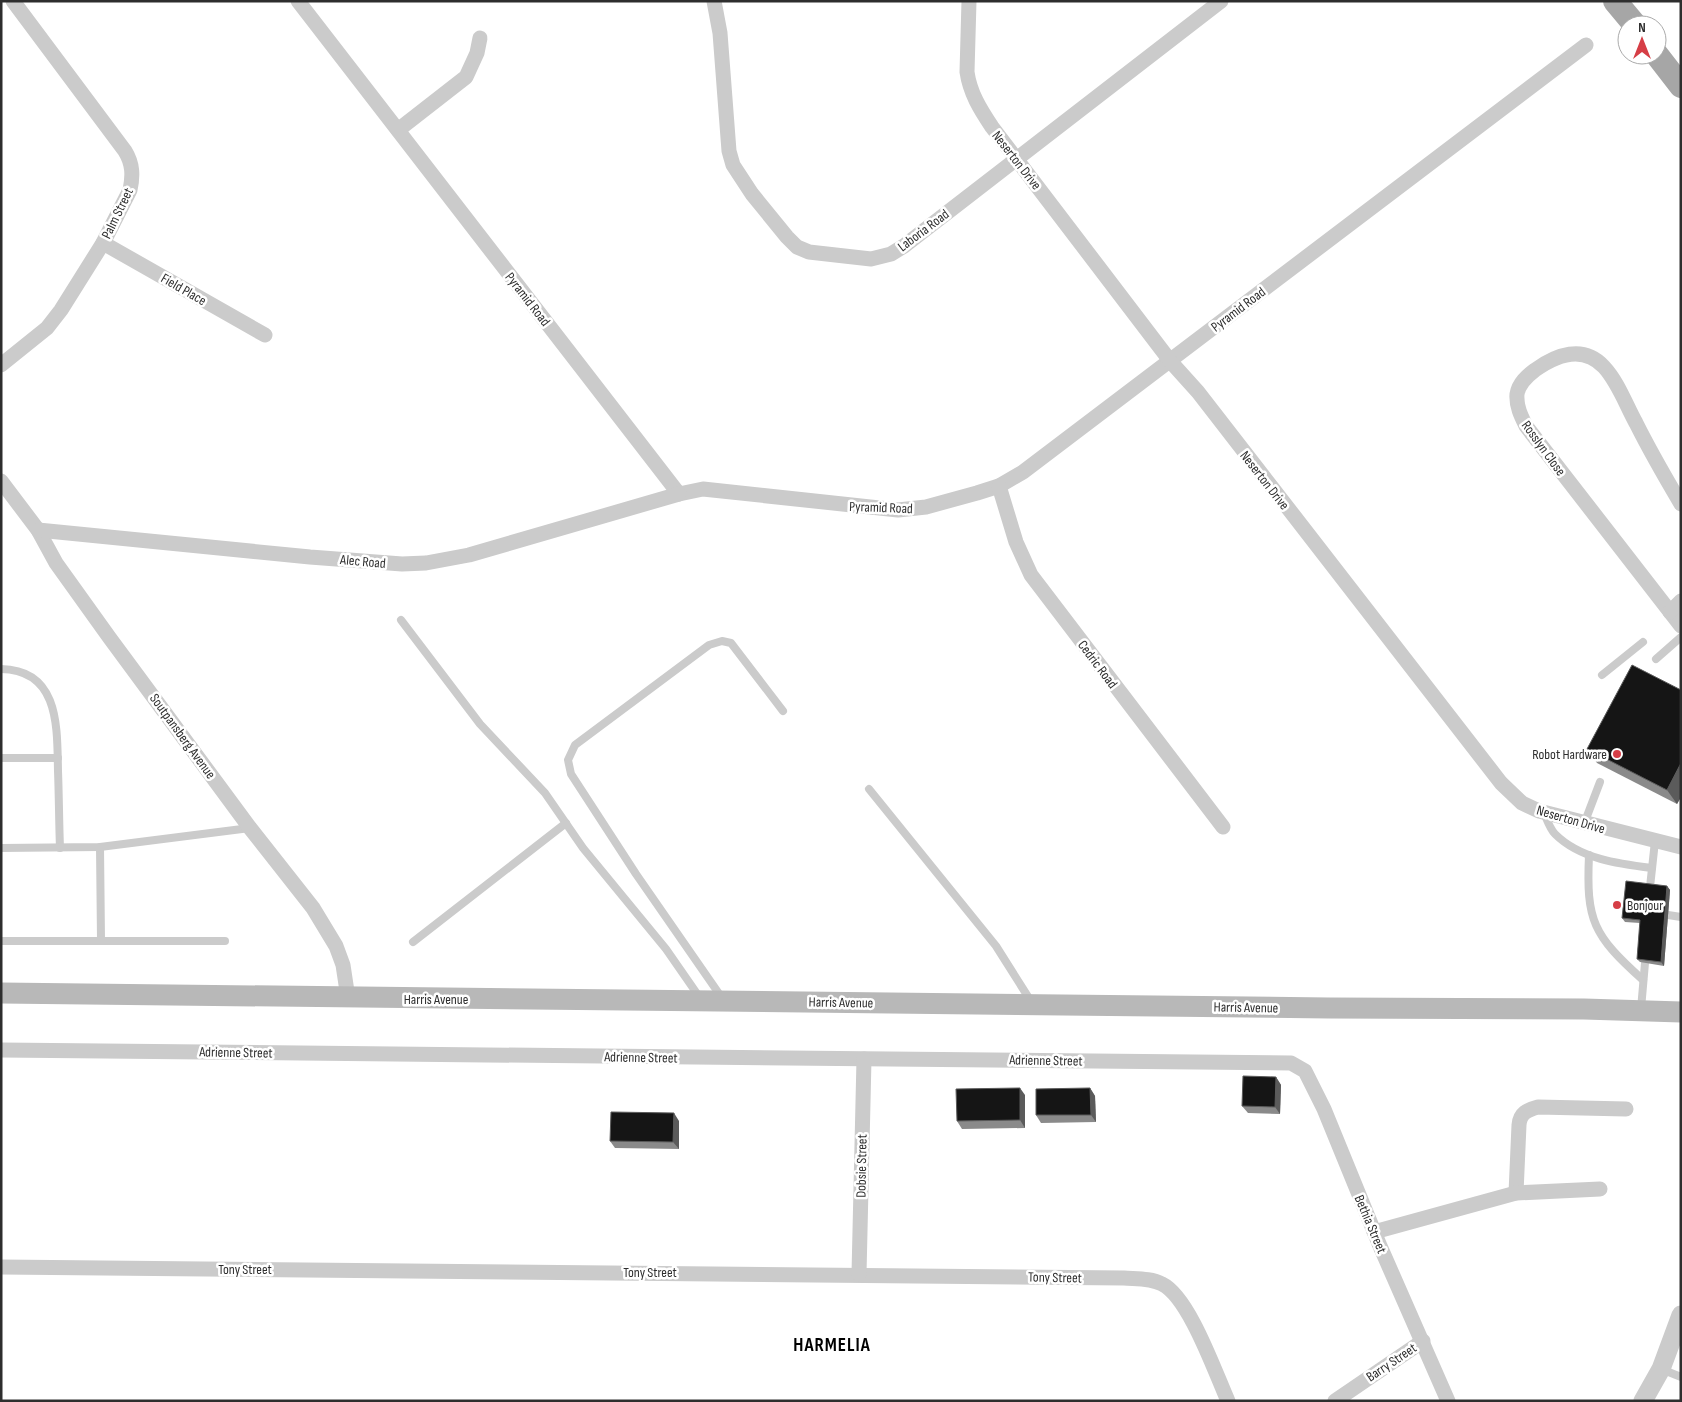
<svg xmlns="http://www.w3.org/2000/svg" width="1682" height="1402" font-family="'Sofia Sans Condensed',sans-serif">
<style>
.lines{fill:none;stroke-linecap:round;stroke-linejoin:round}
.service{stroke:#cbcbcb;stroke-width:8}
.minor{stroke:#cbcbcb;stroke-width:15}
.tertiary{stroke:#cbcbcb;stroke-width:19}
.secondary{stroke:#b8b8b8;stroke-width:21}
.primary{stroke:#a6a6a6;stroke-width:24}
.wall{fill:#8a8a8a}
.shaded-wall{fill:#5b5b5b}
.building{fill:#151515;stroke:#5b5b5b}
.poi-dot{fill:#d63e46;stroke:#fff;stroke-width:2}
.labels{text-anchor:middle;stroke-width:5;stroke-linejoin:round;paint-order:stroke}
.street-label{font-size:14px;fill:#2e2e2e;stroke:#fff}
.poi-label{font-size:14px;fill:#2e2e2e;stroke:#fff;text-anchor:end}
.district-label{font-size:19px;font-weight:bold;letter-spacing:1px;fill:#000;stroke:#fff}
</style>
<rect width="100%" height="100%" fill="#fff"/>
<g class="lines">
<g class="service">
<path d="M401,620L480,724L545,793L583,848L666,949L700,998"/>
<path d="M1656,659L1681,637"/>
<path d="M1,669C60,670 57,728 58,771C59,797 59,822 60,848"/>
<path d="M1602,675L1643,642"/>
<path d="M1,758H58"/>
<path d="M869,789L996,946L1032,1003"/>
<path d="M1544,813C1547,820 1550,829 1555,834C1580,859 1619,864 1652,868"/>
<path d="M1584,824L1600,782"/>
<path d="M100,847L101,940"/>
<path d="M1,848L100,847L250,828"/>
<path d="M1589,855C1586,921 1593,935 1643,980"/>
<path d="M1650,887L1655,841"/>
<path d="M1668,915L1681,917"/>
<path d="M1,941H225"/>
<path d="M413,942L566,823"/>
<path d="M722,998L636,874L571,774L568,760L575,745L709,645L722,641L731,643L783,711"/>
<path d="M1641,1009L1645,963"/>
<path d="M1661,1369L1681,1377"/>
</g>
<g class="minor">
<path d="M298,1L679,494L703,489L898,510L926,507L977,493L999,486L1023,472L1586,45"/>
<path d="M714,1L720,33L729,151L733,165L752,194L787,237L797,247L809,252L871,259L891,254L904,246L1221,1"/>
<path d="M969,1L967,72C970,93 980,109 992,127L1171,362L1198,392L1501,783L1522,803L1539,811L1681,847"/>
<path d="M398,130L466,77L477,53L480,38"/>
<path d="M103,243L265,335"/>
<path d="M1,365L47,328L61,310L103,243L130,190C133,176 133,164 125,151L13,1"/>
<path d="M1,481L38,530L56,563L109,637L250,828L313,908L336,946L343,965L348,998"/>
<path d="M999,486L1016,542L1031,575L1223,827"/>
<path d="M1681,504C1665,477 1650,451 1636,423C1626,405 1618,382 1604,367C1583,344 1556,355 1535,370C1527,376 1519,383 1517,394C1516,406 1521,416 1526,426L1681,626"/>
<path d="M38,530L310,557L402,564L426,563L469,555L679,494"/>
<path d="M1670,612L1681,601"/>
<path d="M1,1050L1291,1063L1305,1071L1324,1109L1380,1246L1448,1401"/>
<path d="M1516,1193L1519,1125C1520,1113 1527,1110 1538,1107L1626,1109"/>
<path d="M1374,1232L1516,1193L1600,1189"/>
<path d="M1,1267L1124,1278C1136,1279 1151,1278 1162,1284C1189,1297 1215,1372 1228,1401"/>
<path d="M859,1274L864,1059"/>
<path d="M1335,1401L1423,1341"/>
</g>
<path class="tertiary" d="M1643,1401L1661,1369L1681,1315"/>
<path class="secondary" d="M1,993L1329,1008L1584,1009L1681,1012"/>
<g class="primary">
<path d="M1615,1L1635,25"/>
<path d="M1657,55L1681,86"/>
</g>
</g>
<g class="wall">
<path d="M1681,690V797L1677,804L1597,763L1587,749Z"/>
<path d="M1667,886L1670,890L1664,966L1640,962L1637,959L1640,923L1625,922L1622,918Z"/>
<path d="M1276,1077L1281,1085L1280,1114L1248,1113L1242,1106Z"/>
<path d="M1090,1088L1095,1096L1096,1122L1041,1123L1036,1115Z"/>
<path d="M1025,1095V1128L962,1129L957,1121Z"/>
<path d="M679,1121V1149L615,1148L610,1141Z"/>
</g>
<g class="shaded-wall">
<path d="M1681,763V797L1677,804L1667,790Z"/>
<path d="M1667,886L1670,890L1664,966L1661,962Z"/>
<path d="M1276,1077L1281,1085L1280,1114L1275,1107Z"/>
<path d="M1020,1088L1025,1095V1128L1020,1120Z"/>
<path d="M1090,1088L1095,1096L1096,1122L1091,1115Z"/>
<path d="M674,1113L679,1121V1149L673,1142Z"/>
</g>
<g class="building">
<path d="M1632,665L1681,690V763L1667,790L1587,749Z"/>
<path d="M1626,881L1667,886L1661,962L1637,959L1640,920L1622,918Z"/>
<path d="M1243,1076L1276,1077L1275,1107L1242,1106Z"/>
<path d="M1020,1088V1120L957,1121L956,1089Z"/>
<path d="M1090,1088L1091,1115H1036V1089Z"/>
<path d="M611,1112L674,1113L673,1142L610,1141Z"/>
</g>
<g class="poi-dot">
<circle cx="1617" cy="754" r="5"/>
<circle cx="1617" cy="905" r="5"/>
</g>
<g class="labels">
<g class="street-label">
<text transform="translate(1017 160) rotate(52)" y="5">Neserton Drive</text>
<text transform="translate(117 213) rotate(-64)" y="5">Palm Street</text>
<text transform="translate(923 230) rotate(-37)" y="5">Laboria Road</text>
<text transform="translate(184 289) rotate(30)" y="5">Field Place</text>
<text transform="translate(528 299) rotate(52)" y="5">Pyramid Road</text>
<text transform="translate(1238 309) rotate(-37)" y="5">Pyramid Road</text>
<text transform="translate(1544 448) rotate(54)" y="5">Rosslyn Close</text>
<text transform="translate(1265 480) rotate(52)" y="5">Neserton Drive</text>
<text transform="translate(881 507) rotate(2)" y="5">Pyramid Road</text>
<text transform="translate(363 561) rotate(5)" y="5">Alec Road</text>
<text transform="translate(1098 664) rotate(53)" y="5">Cedric Road</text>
<text transform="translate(183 736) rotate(54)" y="5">Soutpansberg Avenue</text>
<text transform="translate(1571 819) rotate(16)" y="5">Neserton Drive</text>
<text x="436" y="1004">Harris Avenue</text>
<text transform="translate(841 1002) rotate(1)" y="5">Harris Avenue</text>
<text transform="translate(1246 1007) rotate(1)" y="5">Harris Avenue</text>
<text transform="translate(236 1052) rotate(1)" y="5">Adrienne Street</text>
<text transform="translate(641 1057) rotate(1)" y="5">Adrienne Street</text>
<text transform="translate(1046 1060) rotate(1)" y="5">Adrienne Street</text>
<text transform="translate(861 1166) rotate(-89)" y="5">Dobsie Street</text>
<text transform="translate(1371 1224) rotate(67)" y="5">Bethia Street</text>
<text x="245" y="1274">Tony Street</text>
<text x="650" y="1277">Tony Street</text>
<text transform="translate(1055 1277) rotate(1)" y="5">Tony Street</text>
<text transform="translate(1391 1362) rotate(-34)" y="5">Barry Street</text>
</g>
<g class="poi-label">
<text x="1607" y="759">Robot Hardware</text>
<text x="1627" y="910" text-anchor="start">Bonjour</text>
</g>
<g class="district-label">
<text x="832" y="1351">HARMELIA</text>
</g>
</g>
<rect width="1682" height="1402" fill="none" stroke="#2e2e2e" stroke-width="5"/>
<g transform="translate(1642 40)"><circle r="24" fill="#ffffff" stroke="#ababab"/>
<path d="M0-4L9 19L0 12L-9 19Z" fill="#d63e46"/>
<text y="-8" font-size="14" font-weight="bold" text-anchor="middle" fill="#2e2e2e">N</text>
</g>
</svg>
